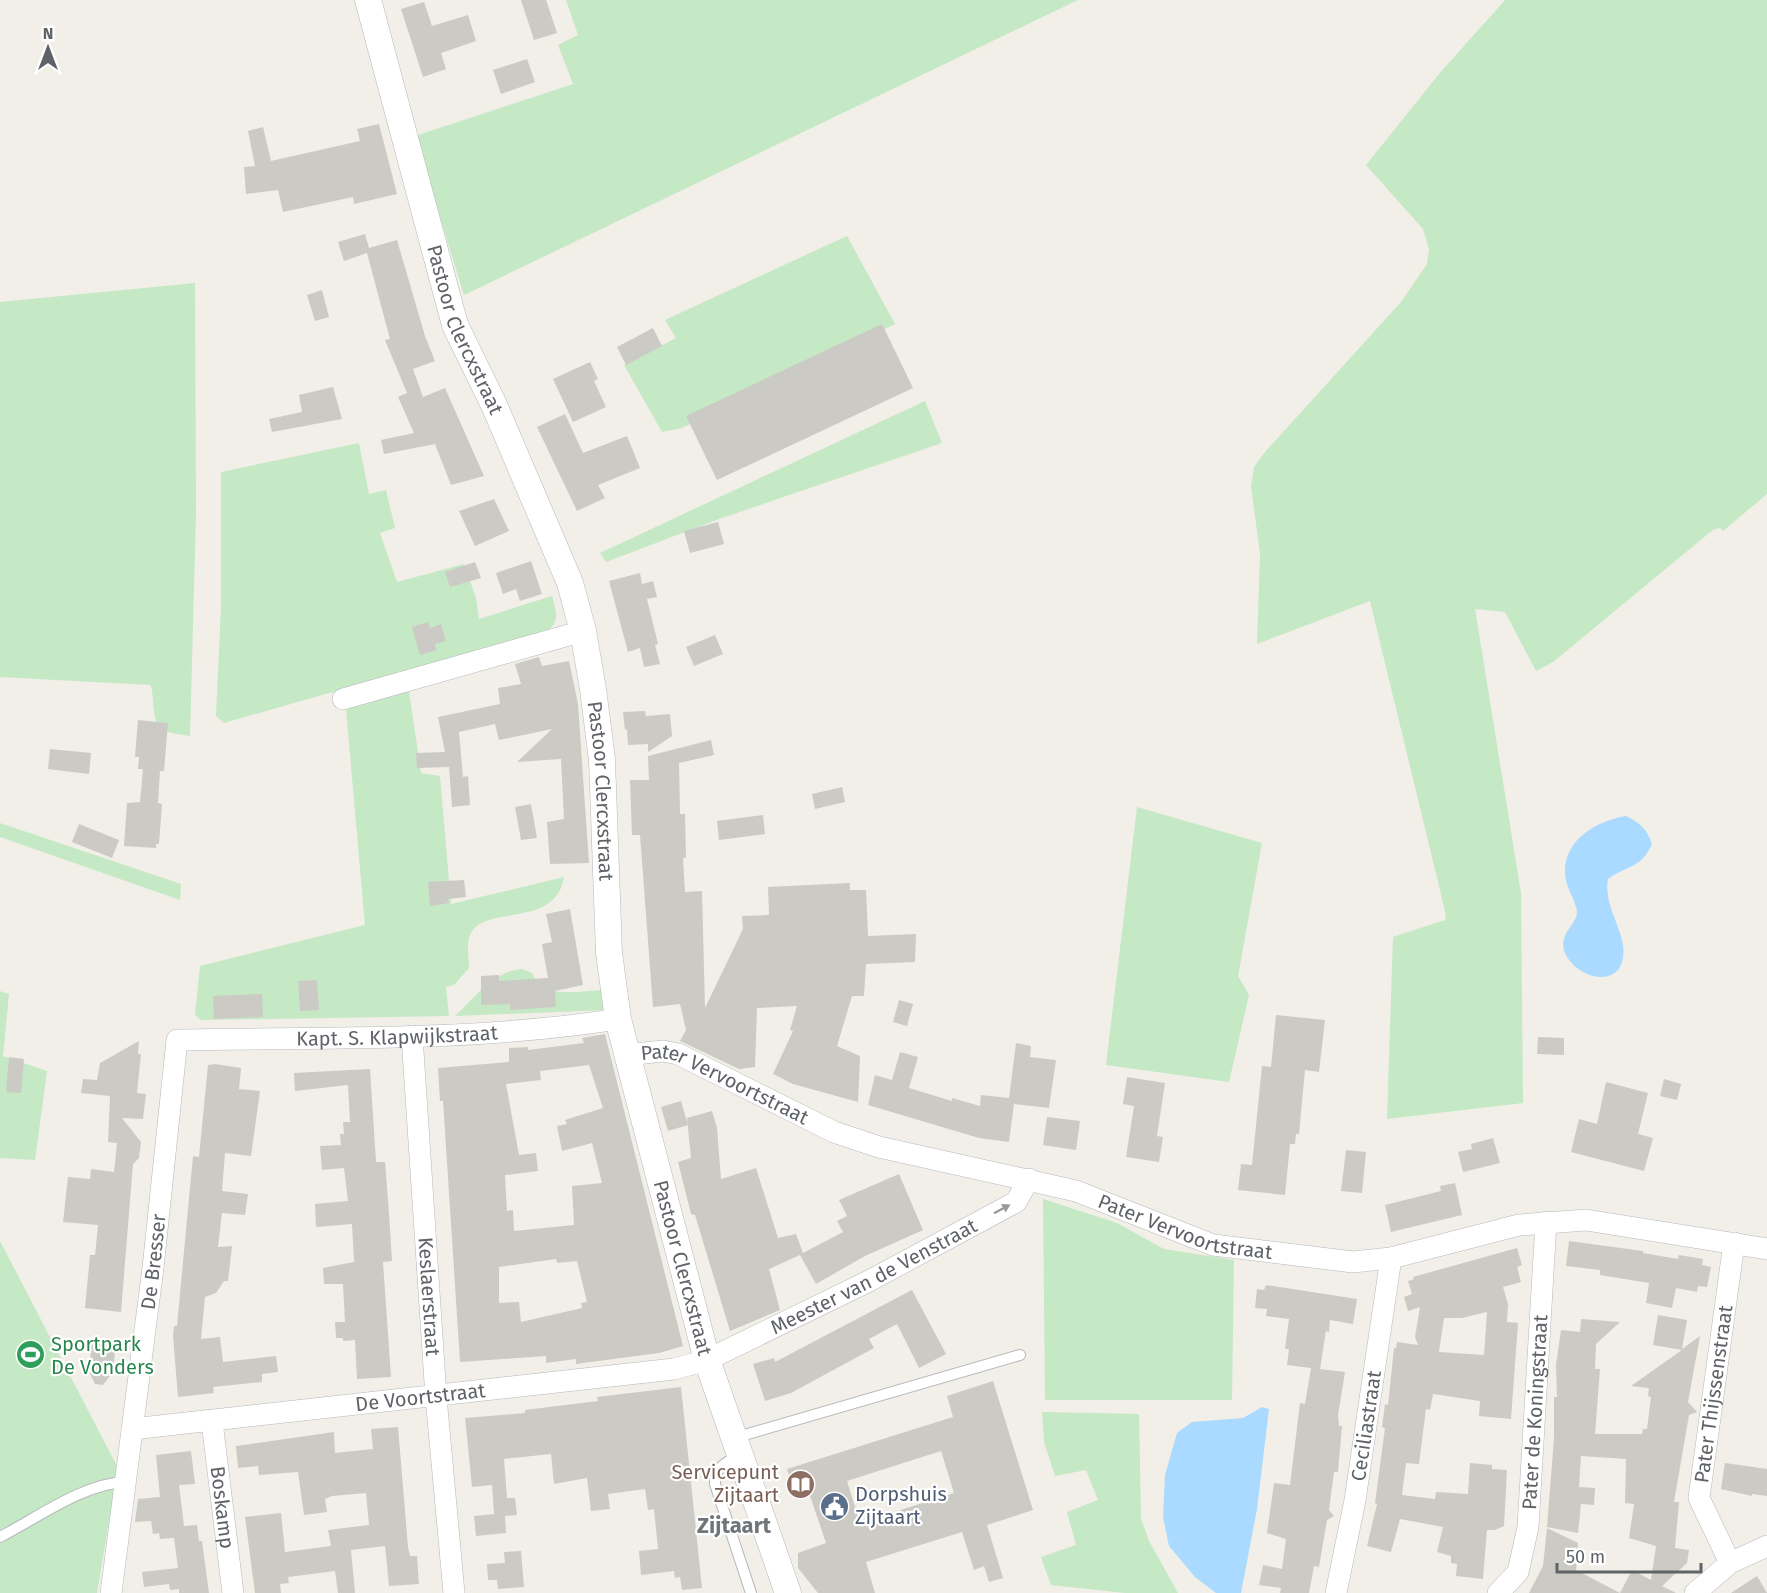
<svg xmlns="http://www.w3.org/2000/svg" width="1767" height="1593" font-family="'Fira Sans',sans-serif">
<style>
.green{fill:#c5e8c5}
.water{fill:#aadaff}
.building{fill:#cccac5;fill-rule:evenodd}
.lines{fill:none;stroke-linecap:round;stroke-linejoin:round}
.service-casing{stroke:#b5b8bc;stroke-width:12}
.minor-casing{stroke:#b5b8bc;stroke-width:22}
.tertiary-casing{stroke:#b5b8bc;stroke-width:27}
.service{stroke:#fff;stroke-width:10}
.minor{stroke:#fff;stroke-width:21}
.tertiary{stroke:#fff;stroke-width:26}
.oneway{fill:#979a9d}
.labels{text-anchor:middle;stroke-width:4.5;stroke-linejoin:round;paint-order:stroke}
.street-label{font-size:20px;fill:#5f6368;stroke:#fff}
.leisure-label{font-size:20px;fill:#27864d;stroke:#fff;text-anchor:start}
.education-label{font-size:20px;fill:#785e54;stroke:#fff;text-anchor:end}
.service-label{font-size:20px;fill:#4e5e75;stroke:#fff;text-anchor:start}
.quarter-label{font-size:22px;font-weight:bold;fill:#70757a;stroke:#fff}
</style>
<rect width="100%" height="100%" fill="#f1efe8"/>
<g class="green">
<path d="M566,0H1078L464,295L415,136L573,84L558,45L578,35Z"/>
<path d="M1505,0H1767V494L1723,531L1720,528L1714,529L1553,662L1536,671L1505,612L1475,609L1521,893L1523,1103L1387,1119L1393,937L1445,920L1446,915L1370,601L1257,644L1260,554L1251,486L1254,467L1265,452L1401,302L1427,264L1429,249L1423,229L1366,165L1439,74Z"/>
<path d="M847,236L895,324L682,428L662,432L624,365L676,338L665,320Z"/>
<path d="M195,283L196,513L190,736C161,732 154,730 153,699C152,693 153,690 150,685L0,677V302Z"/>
<path d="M925,401L942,443L719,519L606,562L600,553Z"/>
<path d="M359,443L369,494L386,490L395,528L380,533L397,582L464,564L476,598L479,619L552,596C556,610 560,619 549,630L224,723L216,716L221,607V472Z"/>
<path d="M409,691L421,773L440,776L451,904L564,877C556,930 483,903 470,935C466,945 469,958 469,968L454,985L446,987L449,1016L201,1020L195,1015L200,966L365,925L346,709Z"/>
<path d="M1137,807L1262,843L1238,976L1249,995L1229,1082L1106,1065Z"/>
<path d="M0,823L181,884L180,900L0,837Z"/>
<path d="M522,969L532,973C543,1000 578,991 602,990L605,1010L455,1016C474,998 494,971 522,969Z"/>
<path d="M0,991L9,994L3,1056L47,1071L35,1160L0,1158Z"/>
<path d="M1043,1199L1117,1223L1164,1249L1234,1260L1232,1400H1045Z"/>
<path d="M0,1241L118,1468L97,1593H0Z"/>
<path d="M1042,1412L1139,1414L1141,1519L1149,1541L1178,1593H1125L1051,1585L1041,1557L1076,1545L1067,1512L1098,1500L1086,1470L1055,1476L1044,1442Z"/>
</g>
<g class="water">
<path d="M1626,816C1640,823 1647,829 1652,844C1641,869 1627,865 1608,879C1602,911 1634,939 1620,967C1617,973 1609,977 1602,977C1583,978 1556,956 1565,936C1569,926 1580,919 1576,907C1573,895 1565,886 1565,873C1564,839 1597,821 1626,816Z"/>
<path d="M1262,1407L1269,1409L1257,1509L1241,1593H1216L1195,1577L1169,1546L1163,1517L1165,1475L1177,1433L1192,1422L1243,1418Z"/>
</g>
<g class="building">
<path d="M521,0H546L557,33L534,40Z"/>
<path d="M424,2L432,26L468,15L476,41L441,53L446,69L423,77L401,9Z"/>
<path d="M527,59L535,82L501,94L493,70Z"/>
<path d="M379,124L397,194L354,204L353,197L283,212L278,190L246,194L244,167L255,166L248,131L263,127L271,161L360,141L357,129Z"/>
<path d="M365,234L369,248L397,240L425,336L435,361L413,369L423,397L445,388L484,476L451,485L435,444L384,454L381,440L414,433L398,397L407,393L385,340L390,339L367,253L344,261L338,242Z"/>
<path d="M322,290L329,317L315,321L307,295Z"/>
<path d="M882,324L913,388L717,480L686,416Z"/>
<path d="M653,328L662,346L626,365L617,347Z"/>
<path d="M590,362L598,379L594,381L606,407L573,422L553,379Z"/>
<path d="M333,387L342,419L272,432L269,419L302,412L299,395Z"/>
<path d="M565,414L583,453L627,436L640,468L598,485L605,498L577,511L537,427Z"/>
<path d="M494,499L509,531L475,546L459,511Z"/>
<path d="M718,522L724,544L690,553L684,531Z"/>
<path d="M531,561L542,594L520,601L516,589L503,594L496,573Z"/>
<path d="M475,562L481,578L450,587L445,572Z"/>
<path d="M640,573L642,584L653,581L657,597L647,599L658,644L655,645L660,664L644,667L640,648L628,652L609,581Z"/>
<path d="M428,622L430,628L441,624L446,641L435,644L436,650L420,655L412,627Z"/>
<path d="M715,635L723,654L694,666L686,647Z"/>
<path d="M539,657L542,666L569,661L578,704L589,863L550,864L547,822L564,819L561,759L517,762L552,729L499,740L495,724L459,732L463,777L468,776L470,805L452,807L449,767L417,768L416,753L445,752L438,717L500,704L498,688L521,684L515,664Z"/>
<path d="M645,711L646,716L670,714L672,736L648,752V744L628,745L627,729L625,730L623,712Z"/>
<path d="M138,720L168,723L164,771H160L158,803L162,804L159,844H156V848L124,846L127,803L140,802L143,769H138L139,757H135Z"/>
<path d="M711,740L714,755L679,763L680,814H685L686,858H683L685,892L702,891L705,1008L743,929L742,916L769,915L768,887L850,883V890H866L868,936L916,934L915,962L866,964L864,996H852L837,1046L860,1056L858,1102L793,1084L773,1074L793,1031L790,1030L797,1006L757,1008L755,1067L739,1069L680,1041L686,1030L680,1004L653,1007L640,835H632L630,780H649L648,756Z"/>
<path d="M50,749L91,753L89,774L48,769Z"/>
<path d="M842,787L845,802L815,809L812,794Z"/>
<path d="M531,804L537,838L521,840L515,807Z"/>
<path d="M763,815L765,834L719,840L717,821Z"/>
<path d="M79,824L119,840L112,858L72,842Z"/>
<path d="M464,880L466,897L448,899L449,903L430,906L428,882Z"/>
<path d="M570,909L583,985L555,991L556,1007L510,1010V1004L481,1005V976L499,975V981L548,978L542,944L552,942L546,914Z"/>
<path d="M317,980L319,1010L300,1011L298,981Z"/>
<path d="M262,994L263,1017L214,1019L213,996Z"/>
<path d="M899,1000L913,1004L907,1026L893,1022Z"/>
<path d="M1276,1015L1325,1020L1319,1072L1305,1070L1299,1134H1296L1295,1144H1290L1285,1195L1238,1190L1241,1164L1252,1165L1262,1066L1271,1067Z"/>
<path d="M605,1034L683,1346L659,1353L576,1364V1359L546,1363V1356L460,1362L443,1101H440L438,1068L509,1062V1048L528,1047V1050L584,1043L582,1038ZM589,1065L603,1108L565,1120L567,1124L557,1126L562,1151L592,1143L602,1183L572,1186L574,1225L514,1231L513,1210L507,1211L505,1175L538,1171L536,1153L519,1155L506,1084L541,1080L540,1071ZM556,1259L557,1263L577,1261L587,1302L581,1303L582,1308L521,1322L519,1302L499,1303V1267Z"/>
<path d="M1538,1037L1564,1038V1055L1537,1054Z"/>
<path d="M139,1041L138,1054H141L137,1093L146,1094L143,1119L122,1118L141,1142L139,1158L133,1164L121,1312L85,1308L90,1255H95L98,1225L63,1222L68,1177L90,1179L91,1169L114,1172L117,1143L108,1142L110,1096L81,1093L83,1079L97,1080L100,1063Z"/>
<path d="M1016,1043L1031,1046L1030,1057L1056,1060L1049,1108L1014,1104L1009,1142L979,1138L868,1105L875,1075L892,1080L900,1052L918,1057L909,1088L952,1101V1098L980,1106L981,1095L1009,1098Z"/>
<path d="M9,1057L24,1059L21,1093L6,1092Z"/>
<path d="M215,1064L241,1068L239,1089L260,1091L251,1156L225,1153L222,1191L248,1194L245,1215L222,1213L218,1247L232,1246L228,1281H224L216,1293L205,1297L201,1339L220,1337L223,1362L276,1356L278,1372L262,1374V1382L213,1387L214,1393L178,1397L173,1336L174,1326H177L193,1156L199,1157L208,1065Z"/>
<path d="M370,1069L376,1162H385L389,1213L392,1261L383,1262L391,1377L357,1379L355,1340L343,1341V1338H336L335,1322H345L343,1284H324L323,1268L354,1262L352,1224L316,1227L315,1204L348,1201L344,1168L322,1170L320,1146L341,1145L340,1134H344L343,1122H350L348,1085L295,1091L294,1073Z"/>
<path d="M1127,1077L1165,1083L1157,1136L1163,1137L1159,1162L1126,1157L1134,1106L1123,1104Z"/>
<path d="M1664,1079L1681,1084L1677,1100L1660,1096Z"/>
<path d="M1606,1082L1648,1093L1638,1134L1653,1138L1644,1171L1571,1152L1579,1119L1597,1124Z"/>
<path d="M681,1101L688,1125L668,1131L661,1107Z"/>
<path d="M712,1111L717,1128L721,1179L756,1168L778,1238L796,1234L803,1253L843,1232L837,1221L847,1216L839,1200L899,1174L923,1230L865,1256L816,1284L800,1255L769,1269L780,1310L730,1331L695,1215L691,1214L678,1162L691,1158L687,1118Z"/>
<path d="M1047,1117L1080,1121L1076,1150L1043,1145Z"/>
<path d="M1493,1138L1500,1163L1463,1172L1458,1152L1472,1149L1471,1144Z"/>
<path d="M1346,1150L1366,1152L1362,1193L1341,1191Z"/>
<path d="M1455,1183L1462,1215L1391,1232L1385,1205L1441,1191L1440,1186Z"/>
<path d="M1569,1241L1643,1251V1253L1678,1259L1679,1255L1703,1259L1702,1265L1711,1267L1707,1287L1698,1286L1697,1292L1676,1288L1672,1308L1646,1303L1649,1283L1600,1275V1270L1566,1266Z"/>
<path d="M1517,1248L1522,1265L1517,1267L1521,1282L1503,1287L1508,1304L1507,1322L1518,1323L1511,1419L1479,1416L1480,1401L1433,1394L1430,1410L1426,1409L1419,1464L1406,1463L1402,1495L1435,1499L1436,1492L1468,1494L1470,1463L1492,1465V1469L1507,1470L1504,1526L1495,1530H1487L1483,1579L1456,1576L1457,1564L1451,1563V1556L1437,1552L1443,1527L1400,1519L1391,1552L1367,1546L1377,1504L1375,1503L1385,1428L1382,1427L1385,1404L1388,1405L1394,1348H1396L1397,1342L1418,1345L1415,1337L1420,1307L1408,1311L1404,1297L1412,1294L1408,1281L1414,1279L1413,1277ZM1487,1312L1484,1355L1439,1352L1444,1318H1462Z"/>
<path d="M1266,1285L1357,1299L1353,1324L1330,1320L1329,1332L1326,1331L1320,1369L1345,1372L1338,1415L1339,1426H1342L1338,1472H1334L1329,1510L1334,1516L1327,1520L1319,1567L1314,1566L1309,1593H1280L1281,1588L1259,1585L1263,1565L1282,1569L1286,1539L1267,1533L1274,1483L1290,1485L1300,1403L1305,1404L1311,1368L1287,1365L1289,1349H1285L1289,1319L1266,1316L1267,1309L1255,1308L1257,1289L1264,1290Z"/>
<path d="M912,1290L946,1354L919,1368L897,1324L869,1339L874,1348L791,1393L765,1401L753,1364L774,1358L775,1362Z"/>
<path d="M1658,1315L1687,1320L1682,1349L1700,1336L1688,1402L1697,1412L1689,1415L1674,1502H1679L1675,1548L1689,1550L1687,1563L1662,1586L1676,1593H1529L1543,1566L1547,1528L1578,1543L1576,1570L1620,1593L1632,1570L1651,1580L1656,1546L1629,1538L1634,1504L1625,1503L1626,1459L1581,1456L1579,1487L1595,1488L1594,1505L1581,1504L1578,1533L1547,1527L1554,1438V1397H1557L1556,1365L1561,1330L1580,1332L1581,1319L1620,1322L1596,1344L1595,1369H1600L1595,1434H1642L1643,1429H1647L1651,1397L1648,1396L1649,1388L1631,1386L1682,1350L1653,1345Z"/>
<path d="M92,1338L116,1340L113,1372L103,1385L95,1384L89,1372Z"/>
<path d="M993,1381L1033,1510L987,1525L1003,1578L989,1582L984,1566L974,1570L962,1532L866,1562L875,1593H818L798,1568V1553L826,1543L807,1487L794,1491L787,1469L953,1417L947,1396ZM941,1451L954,1493L860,1523L847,1481Z"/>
<path d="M681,1387L702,1588L682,1590L680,1577L675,1578L674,1571L641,1575L639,1551L658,1549L654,1509L648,1510L645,1489L608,1494L610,1509L591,1511L587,1478L554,1484L551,1454L504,1459L507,1498H515L517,1515L505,1516L506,1533L476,1536L474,1516L494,1514L492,1485L472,1487L465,1418L525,1413V1410L598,1401L597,1397Z"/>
<path d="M398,1427L408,1547L410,1556H417L419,1584L389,1586L385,1546L351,1550L355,1593H338L335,1571L288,1577L289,1583L280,1584L281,1593H255L245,1517L281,1513L285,1552L331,1546L328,1530L369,1525L366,1493L332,1496L325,1499L327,1512L304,1515L298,1472L259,1475L258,1466L238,1468L236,1446L334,1432L335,1453L373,1449L371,1429Z"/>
<path d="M191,1451L195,1484L179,1485L184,1526L197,1525L199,1541H202L209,1593H179V1589L170,1590L169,1584L144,1587L142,1572L178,1568L174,1538L160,1539L159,1533L153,1534L151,1521L135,1522L138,1499L160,1497L156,1455Z"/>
<path d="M1725,1463L1767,1469V1496L1752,1494V1496L1721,1489Z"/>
<path d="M521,1551L524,1587L498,1589L497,1580H488L487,1564L505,1563L504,1552Z"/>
<path d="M1757,1576L1767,1593H1731Z"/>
</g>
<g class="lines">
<defs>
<g id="service">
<path d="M734,1438L1020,1355"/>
<path d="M739,1455C726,1463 714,1467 715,1484L751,1593"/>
<path d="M0,1537C37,1518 84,1483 126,1482"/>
</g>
<g id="minor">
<path d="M343,699L583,631"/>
<path id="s1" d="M412,1036L436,1397L454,1593"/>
<path id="s2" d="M626,1055L663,1051L678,1054L834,1132L879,1147L1076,1191L1213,1245L1353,1262L1391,1258L1519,1225L1586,1220L1767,1249"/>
<path id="s3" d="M212,1422L233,1593"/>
<path id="s4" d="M132,1429L674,1369L707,1360L869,1281L1016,1202L1029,1179"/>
<path id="s5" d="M1730,1563L1699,1498L1734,1243"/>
<path id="s6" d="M111,1593L153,1268L177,1040C323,1037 473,1042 618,1019"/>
<path id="s7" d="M1336,1593L1355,1500L1391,1258"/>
<path id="s8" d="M1498,1593L1518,1572L1528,1527L1546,1222"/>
<path d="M1695,1593L1730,1563L1767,1546"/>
</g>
<g id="tertiary">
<path id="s9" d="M368,0L455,325L494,405L570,583L583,631L593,689L602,760L609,953L618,1019L707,1360L788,1593"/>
</g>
</defs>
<use href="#service" class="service-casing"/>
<use href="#minor" class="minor-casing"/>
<use href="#tertiary" class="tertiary-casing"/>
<use href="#service" class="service"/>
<use href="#minor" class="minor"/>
<use href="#tertiary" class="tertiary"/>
</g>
<defs><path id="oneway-solid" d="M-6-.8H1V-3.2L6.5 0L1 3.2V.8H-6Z" transform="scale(1.5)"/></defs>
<use class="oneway" href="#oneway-solid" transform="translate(1002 1209) rotate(-28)"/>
<defs>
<symbol id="stadium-disc" viewBox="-11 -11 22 22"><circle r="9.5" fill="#2e9e5b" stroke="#fff"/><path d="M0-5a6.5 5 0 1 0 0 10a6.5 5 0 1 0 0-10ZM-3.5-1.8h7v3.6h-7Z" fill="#fff"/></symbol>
<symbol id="library-disc" viewBox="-11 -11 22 22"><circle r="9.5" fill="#8d6e63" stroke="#fff"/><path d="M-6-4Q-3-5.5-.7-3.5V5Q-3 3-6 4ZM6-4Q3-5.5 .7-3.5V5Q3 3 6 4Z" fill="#fff"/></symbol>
<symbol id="civic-disc" viewBox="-11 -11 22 22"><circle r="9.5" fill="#5c6f8a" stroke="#fff"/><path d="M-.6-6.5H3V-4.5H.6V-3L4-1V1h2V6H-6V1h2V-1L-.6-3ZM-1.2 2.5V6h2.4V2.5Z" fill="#fff"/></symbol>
</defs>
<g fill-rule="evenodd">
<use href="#stadium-disc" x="14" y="1338" width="33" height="33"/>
<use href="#library-disc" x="784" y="1468" width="33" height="33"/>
<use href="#civic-disc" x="818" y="1490" width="33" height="33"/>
</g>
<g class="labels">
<g class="street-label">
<text dy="7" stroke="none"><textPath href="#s9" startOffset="344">Pastoor Clercxstraat</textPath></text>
<text dy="7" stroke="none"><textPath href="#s9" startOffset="830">Pastoor Clercxstraat</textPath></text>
<text dy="7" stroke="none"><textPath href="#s6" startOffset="777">Kapt. S. Klapwijkstraat</textPath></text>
<text dy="7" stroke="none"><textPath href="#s2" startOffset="106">Pater Vervoortstraat</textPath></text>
<text dy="7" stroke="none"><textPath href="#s2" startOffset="592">Pater Vervoortstraat</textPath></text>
<text dy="7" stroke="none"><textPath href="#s6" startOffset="334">De Bresser</textPath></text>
<text dy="7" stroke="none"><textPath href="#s9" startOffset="1316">Pastoor Clercxstraat</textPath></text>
<text dy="7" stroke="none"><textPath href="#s4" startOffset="766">Meester van de Venstraat</textPath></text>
<text dy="7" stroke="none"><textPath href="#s1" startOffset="261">Keslaerstraat</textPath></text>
<text dy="7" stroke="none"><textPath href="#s5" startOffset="177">Pater Thijssenstraat</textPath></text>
<text dy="7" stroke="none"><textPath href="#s4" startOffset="290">De Voortstraat</textPath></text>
<text dy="7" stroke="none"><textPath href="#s8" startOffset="190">Pater de Koningstraat</textPath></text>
<text dy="7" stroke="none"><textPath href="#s7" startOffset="170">Ceciliastraat</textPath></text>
<text dy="7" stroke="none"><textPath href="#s3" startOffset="86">Boskamp</textPath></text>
</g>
<g class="leisure-label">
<text x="51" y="1351">Sportpark<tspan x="51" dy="23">De Vonders</tspan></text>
</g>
<g class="education-label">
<text x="779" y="1479">Servicepunt<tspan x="779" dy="23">Zijtaart</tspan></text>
</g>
<g class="service-label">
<text x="855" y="1501">Dorpshuis<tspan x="855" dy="23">Zijtaart</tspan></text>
</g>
<g class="quarter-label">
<text x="734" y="1533">Zijtaart</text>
</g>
</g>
<g transform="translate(48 48)" stroke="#ffffff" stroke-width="4.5" paint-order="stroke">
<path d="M0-4.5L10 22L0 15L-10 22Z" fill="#5f6368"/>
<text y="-9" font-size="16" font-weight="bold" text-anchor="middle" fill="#5f6368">N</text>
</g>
<path d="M1557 1563v9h144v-9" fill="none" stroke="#5f6368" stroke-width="3"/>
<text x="1566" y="1563" font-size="18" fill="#5f6368" stroke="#ffffff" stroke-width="4.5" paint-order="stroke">50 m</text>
</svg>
